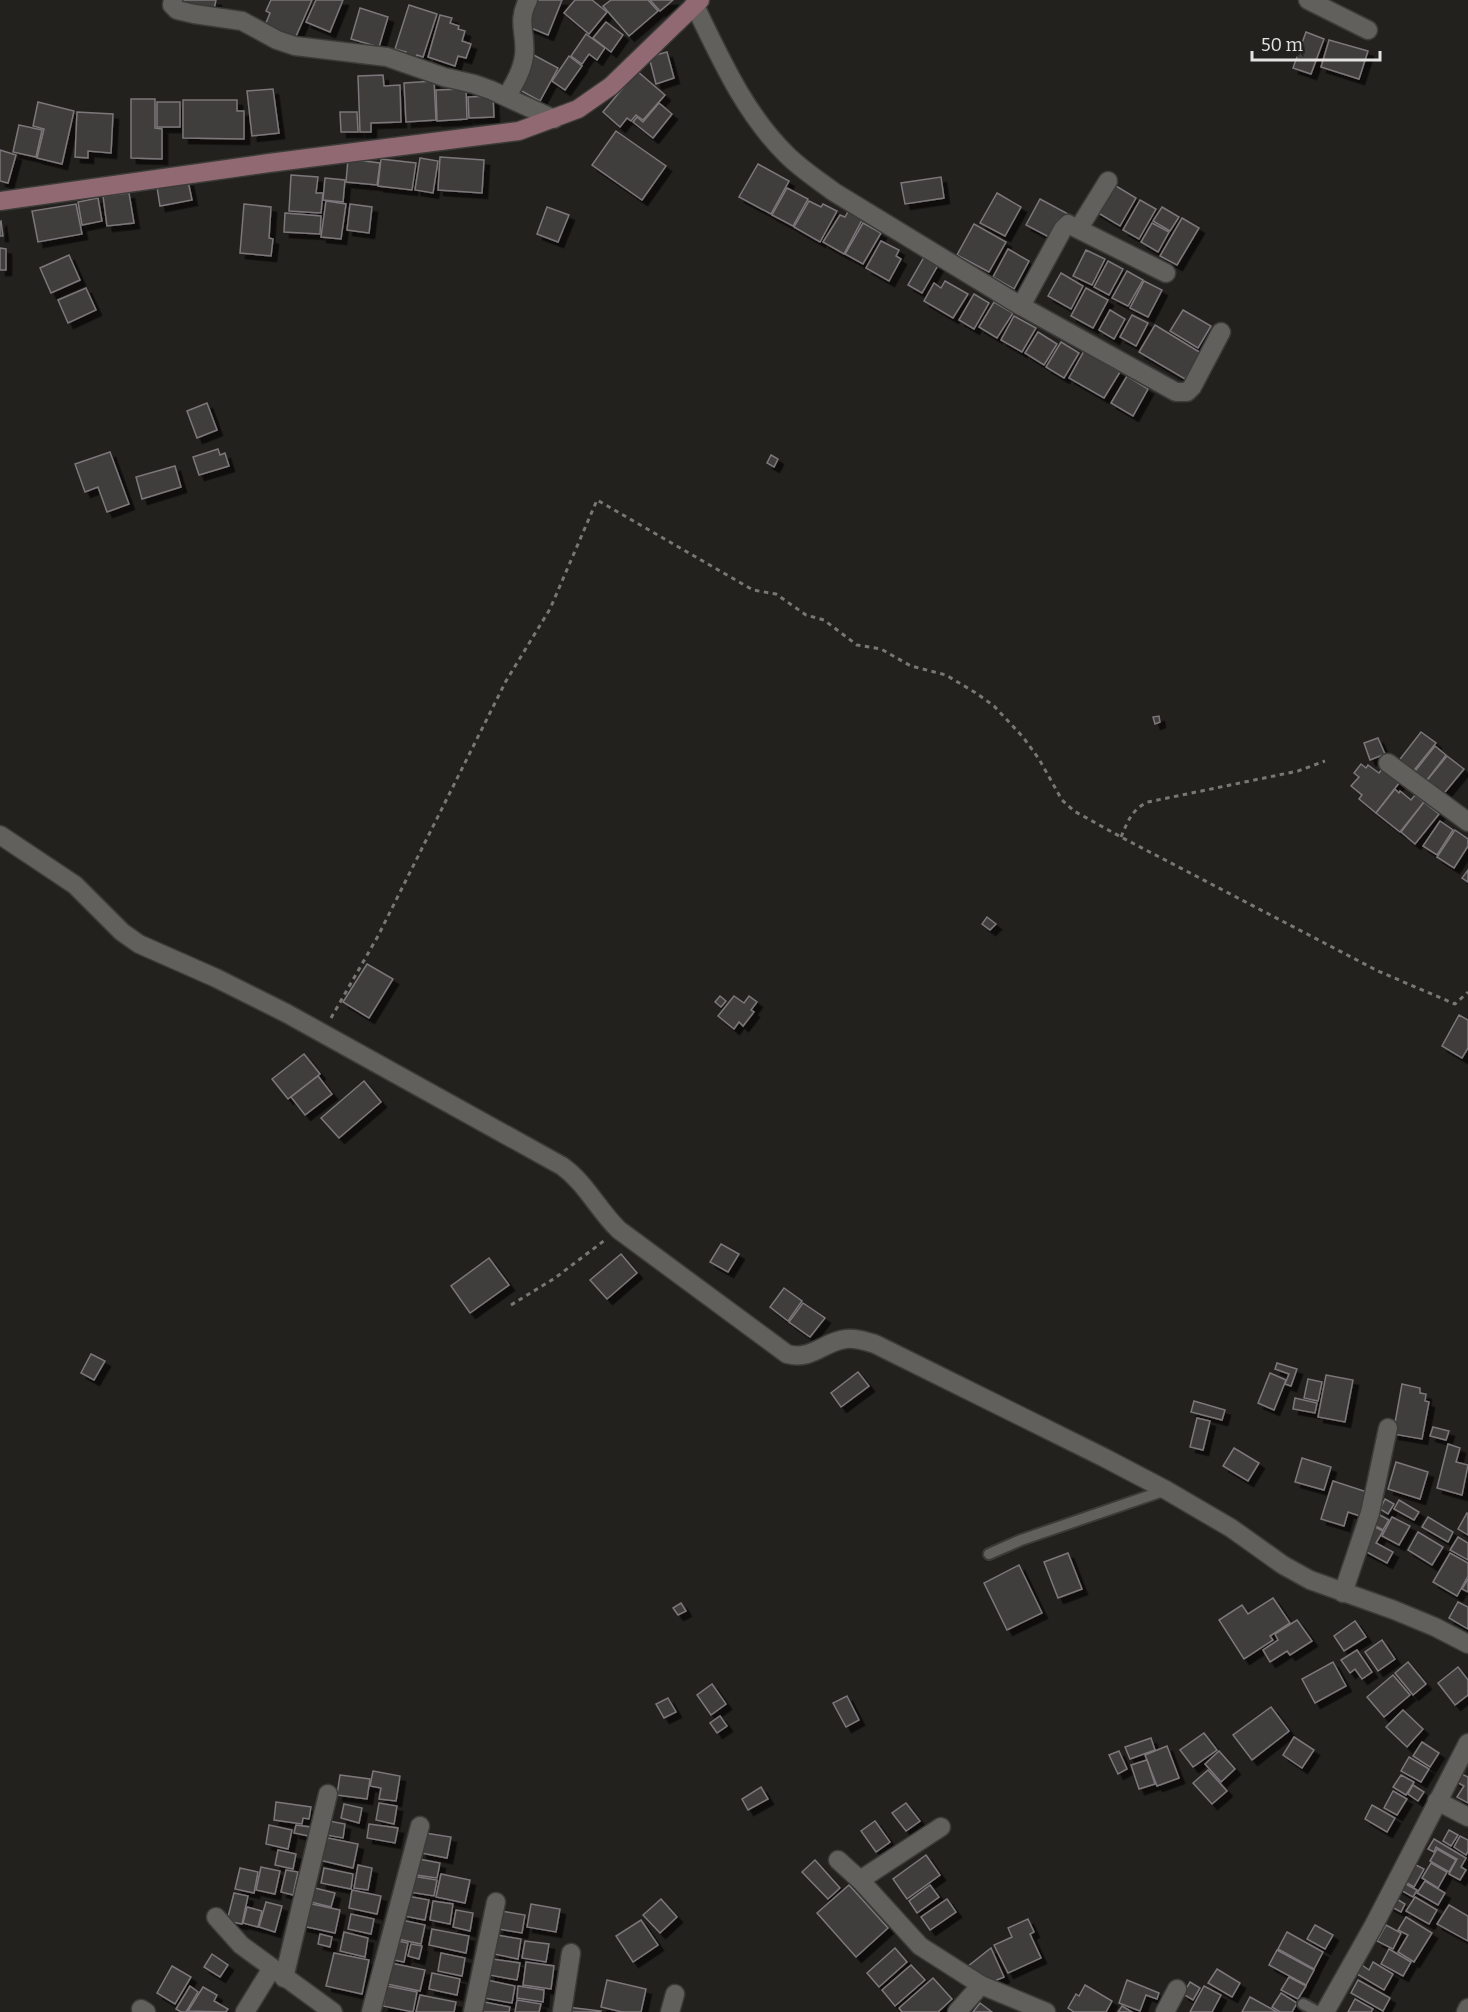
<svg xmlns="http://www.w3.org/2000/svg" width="1468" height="2012" font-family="Bitter,serif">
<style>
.building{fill:#3f3c3e;stroke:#7c777a;stroke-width:1.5;filter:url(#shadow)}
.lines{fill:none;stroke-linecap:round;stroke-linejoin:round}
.lane-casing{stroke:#3b3b38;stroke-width:14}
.street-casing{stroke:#3b3b38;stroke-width:21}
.secondary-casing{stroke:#3b3b38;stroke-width:21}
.path{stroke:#787774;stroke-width:3;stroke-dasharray:4.5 4.5;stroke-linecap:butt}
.lane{stroke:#61605d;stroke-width:10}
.street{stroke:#61605d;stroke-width:18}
.secondary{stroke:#906972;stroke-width:18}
</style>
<defs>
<filter id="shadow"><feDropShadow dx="5.5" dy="5.5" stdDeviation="0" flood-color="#0009"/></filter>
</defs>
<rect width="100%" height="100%" fill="#22211e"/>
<g class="building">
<path d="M179,0H216L213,14L177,7Z"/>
<path d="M271,0H312L293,43L263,30L270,13L266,11Z"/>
<path d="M316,0H343L330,32L306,22Z"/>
<path d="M534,0H562L548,35L524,25Z"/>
<path d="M575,0H592L607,12L589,34L564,13Z"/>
<path d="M611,0H648L658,11L629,36L603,6Z"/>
<path d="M650,0H673L660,11Z"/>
<path d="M409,5L437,14L423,57L417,55L415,60L404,57L406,52L395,49Z"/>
<path d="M360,8L388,17L379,47L351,39Z"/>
<path d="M440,15L452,18L450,23L459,26L458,29L465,31L462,41L471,44L466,58L458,56L455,66L428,57Z"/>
<path d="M606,22L623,35L611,52L593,38Z"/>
<path d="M1306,32L1324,39L1311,74L1293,68Z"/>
<path d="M586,34L605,48L597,60L589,54L582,64L571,56Z"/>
<path d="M1329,40L1368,51L1359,79L1321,67Z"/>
<path d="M667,52L674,78L656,84L649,57Z"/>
<path d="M530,53L558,68L540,101L518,89Z"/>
<path d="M569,56L582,66L565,90L552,81Z"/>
<path d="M637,71L665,95L643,120L636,115L631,121L627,118L620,127L603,112Z"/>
<path d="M383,75L384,86L400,85L401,122L371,123V132H360L358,76Z"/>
<path d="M434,81L436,120L406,122L404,83Z"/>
<path d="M273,89L279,133L252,136L247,91Z"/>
<path d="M466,89L467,119L437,121L436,90Z"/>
<path d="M493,96L494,117L469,118L468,97Z"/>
<path d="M131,99H155V128L162,129V159L131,158Z"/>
<path d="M183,100H237V111H244V139L183,138Z"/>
<path d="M38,102L74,111L62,164L37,158L44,129L33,126Z"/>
<rect x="157" y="102" width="23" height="25"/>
<path d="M659,103L672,114L653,138L633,122L637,117L643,122Z"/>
<path d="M77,112L113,114L111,153L88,151V158L75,157Z"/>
<path d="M340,112H357L358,132H341Z"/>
<path d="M19,125L42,130L36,157L13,152Z"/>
<path d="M616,131L666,166L642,200L592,165Z"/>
<path d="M0,150L16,155L8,183L0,181Z"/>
<path d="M440,157L484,160L482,193L438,190Z"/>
<path d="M420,158L438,161L433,193L415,190Z"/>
<path d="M348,159L380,163L377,185L346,182Z"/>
<path d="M381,159L416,163L412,190L378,186Z"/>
<path d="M758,164L789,181L771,214L739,197Z"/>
<path d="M291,175L318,177L316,193H323L321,213L289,211Z"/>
<path d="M941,177L944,198L905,204L901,183Z"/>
<path d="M325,178L345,180L343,202L323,200Z"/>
<path d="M188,181L192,200L160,206L157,187Z"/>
<path d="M1111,183L1136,198L1120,226L1095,211Z"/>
<path d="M787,188L808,199L793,226L772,215Z"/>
<path d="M129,193L134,223L107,226L103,196Z"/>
<path d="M997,193L1021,207L1005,236L980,223Z"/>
<path d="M98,198L102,221L82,225L78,202Z"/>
<path d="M1040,199L1070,215L1065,224L1058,220L1049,237L1026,225Z"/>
<path d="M1140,200L1156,209L1139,239L1123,230Z"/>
<path d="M326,201L346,204L341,239L321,237Z"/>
<path d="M809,201L821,207L823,204L837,211L820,242L794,227Z"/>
<path d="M76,204L82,234L38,242L32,211Z"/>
<path d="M244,204L271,207L269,238L273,239L271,256L240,253Z"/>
<path d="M350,204L372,207L369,233L347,230Z"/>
<path d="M547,207L569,215L558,242L537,234Z"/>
<path d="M1162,207L1179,217L1170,231L1153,221Z"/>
<path d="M849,210L863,218L844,254L823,242L840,215L845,217Z"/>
<path d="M285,213L321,216L320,234L284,232Z"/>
<path d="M1182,218L1199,228L1177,265L1160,256Z"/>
<path d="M1,221L3,236H0V222Z"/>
<path d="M863,223L881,233L863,264L845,254Z"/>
<path d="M1152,223L1169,232L1158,252L1141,242Z"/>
<path d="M974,224L1006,242L989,272L957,255Z"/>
<path d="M881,241L899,250L896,256L901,259L889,281L866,268Z"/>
<path d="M0,248L6,249V270H0Z"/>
<path d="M1008,249L1029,261L1014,289L993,277Z"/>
<path d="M1086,250L1105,259L1092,285L1073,276Z"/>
<path d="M927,252L941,260L922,293L908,285Z"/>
<path d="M69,255L80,280L51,293L40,268Z"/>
<path d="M1108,261L1123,269L1109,295L1094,287Z"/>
<path d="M1127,271L1143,280L1128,306L1112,298Z"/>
<path d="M1061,273L1083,286L1071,309L1048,296Z"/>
<path d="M945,281L968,294L953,318L924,301L934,283L941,288Z"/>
<path d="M1144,281L1162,290L1148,317L1130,308Z"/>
<path d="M86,288L96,310L68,323L58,300Z"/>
<path d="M1086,288L1108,300L1093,328L1071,316Z"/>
<path d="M974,294L989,303L974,329L959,320Z"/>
<path d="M994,302L1013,313L997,338L979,327Z"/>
<path d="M1110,310L1125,319L1114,339L1099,330Z"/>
<path d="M1183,310L1211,326L1198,348L1170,331Z"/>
<path d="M1132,315L1148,323L1136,346L1120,337Z"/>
<path d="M1014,316L1036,328L1022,352L1001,340Z"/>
<path d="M1155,325L1201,353L1185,379L1139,352Z"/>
<path d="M1038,332L1057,344L1044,365L1025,353Z"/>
<path d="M1061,342L1079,353L1064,378L1046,367Z"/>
<path d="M1084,351L1120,372L1104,398L1069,378Z"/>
<path d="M1127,376L1148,389L1133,416L1111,403Z"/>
<path d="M207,403L217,430L197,438L187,411Z"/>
<path d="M218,449L220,455L225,453L229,466L199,475L193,457Z"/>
<path d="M110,452L129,504L107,512L98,487L85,492L75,464Z"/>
<path d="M771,455L778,459L774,467L767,463Z"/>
<path d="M175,466L181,487L142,499L136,477Z"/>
<path d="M1159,716L1160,722L1155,724L1153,717Z"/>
<path d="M1421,732L1436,743L1411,774L1397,763Z"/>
<path d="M1378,738L1385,754L1370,760L1364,743Z"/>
<path d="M1435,746L1446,755L1424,784L1412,775Z"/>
<path d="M1447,756L1464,769L1441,797L1424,784Z"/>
<path d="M1361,764L1366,768L1368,765L1379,773L1382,769L1399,783L1376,813L1359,799L1362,795L1351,786L1359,777L1354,773Z"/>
<path d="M1395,789L1399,793L1400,791L1411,800L1415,795L1424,802L1400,832L1376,813Z"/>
<path d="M1424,802L1439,814L1415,844L1401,832Z"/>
<path d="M1440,821L1453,830L1437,855L1423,846Z"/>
<path d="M1455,830L1468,839V846L1454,868L1437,857Z"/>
<path d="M1468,870V882L1462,878Z"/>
<path d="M987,917L996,924L990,930L982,924Z"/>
<path d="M367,964L393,979L369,1018L343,1002Z"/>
<path d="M720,996L726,1001L721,1007L715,1002Z"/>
<path d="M734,996L744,1003L749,996L757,1002L751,1010L754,1012L743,1026L739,1022L734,1029L718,1016Z"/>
<path d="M1459,1015L1468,1020V1048L1462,1058L1442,1046Z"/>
<path d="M304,1054L320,1074L288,1099L272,1079Z"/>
<path d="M318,1076L332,1094L305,1115L291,1097Z"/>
<path d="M364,1081L381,1102L339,1138L321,1118Z"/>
<path d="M721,1244L739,1254L728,1272L710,1262Z"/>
<path d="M621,1254L637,1273L607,1299L590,1280Z"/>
<path d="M489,1258L509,1285L470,1313L451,1286Z"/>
<path d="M784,1288L802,1301L788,1321L770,1307Z"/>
<path d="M803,1303L825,1318L810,1337L789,1322Z"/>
<path d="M91,1354L105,1361L94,1380L81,1373Z"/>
<path d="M1277,1363L1297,1369L1291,1386L1285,1384L1289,1374L1275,1369Z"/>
<path d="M858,1372L869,1386L841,1407L831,1393Z"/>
<path d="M1270,1373L1286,1380L1274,1410L1258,1403Z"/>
<path d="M1326,1375L1353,1380L1345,1422L1318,1417Z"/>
<path d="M1308,1379L1322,1382L1318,1401L1304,1398Z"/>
<path d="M1402,1384L1420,1388V1393L1426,1394L1425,1401L1429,1402L1422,1439L1393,1434Z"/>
<path d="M1295,1398L1317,1403L1315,1413L1293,1409Z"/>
<path d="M1194,1401L1225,1410L1222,1420L1191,1412Z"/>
<path d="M1197,1418L1210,1421L1203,1450L1190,1447Z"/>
<path d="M1433,1427L1449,1431L1446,1440L1430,1436Z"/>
<path d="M1448,1444L1460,1448L1456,1462L1468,1465L1462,1495L1437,1488Z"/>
<path d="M1234,1448L1259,1463L1248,1481L1223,1466Z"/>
<path d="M1302,1458L1331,1467L1324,1490L1295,1482Z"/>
<path d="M1396,1462L1428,1472L1420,1499L1388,1489Z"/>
<path d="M1333,1481L1367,1492L1360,1516L1348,1512L1344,1526L1321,1519Z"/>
<path d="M1385,1499L1394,1504L1388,1514L1380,1509Z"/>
<path d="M1399,1500L1419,1512L1414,1520L1394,1509Z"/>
<path d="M1467,1513L1468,1514V1535L1458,1529Z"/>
<path d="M1378,1514L1389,1520L1383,1530L1372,1524Z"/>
<path d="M1392,1517L1410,1526L1399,1545L1382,1536Z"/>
<path d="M1428,1517L1453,1532L1448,1542L1422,1527Z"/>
<path d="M1371,1525L1383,1531L1376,1543L1393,1552L1387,1563L1359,1548Z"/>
<path d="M1418,1532L1443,1547L1432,1565L1408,1550Z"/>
<path d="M1458,1537L1468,1543V1560L1450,1550Z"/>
<path d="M1068,1553L1082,1589L1058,1598L1044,1562Z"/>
<path d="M1450,1553L1468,1563V1576L1457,1596L1433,1582Z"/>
<path d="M1019,1565L1042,1613L1007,1630L984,1583Z"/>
<path d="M1468,1579V1592L1462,1589Z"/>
<path d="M1273,1598L1290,1623L1270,1636L1273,1640L1244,1659L1219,1620L1242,1605L1248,1614Z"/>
<path d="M1458,1602L1468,1607V1629L1449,1618Z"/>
<path d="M681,1603L686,1611L678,1615L673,1608Z"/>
<path d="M1297,1620L1312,1641L1290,1655L1287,1651L1270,1662L1263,1650L1278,1640L1275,1634Z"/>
<path d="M1355,1621L1366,1637L1344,1651L1334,1636Z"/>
<path d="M1382,1640L1395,1659L1378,1671L1365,1652Z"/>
<path d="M1357,1650L1372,1672L1362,1679L1355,1669L1350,1673L1341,1660Z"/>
<path d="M1333,1662L1346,1686L1315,1703L1302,1679Z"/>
<path d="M1408,1662L1426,1684L1413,1695L1395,1673Z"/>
<path d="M1458,1667L1468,1680V1695L1455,1705L1438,1683Z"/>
<path d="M1393,1675L1410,1695L1384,1717L1367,1697Z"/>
<path d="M712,1684L726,1704L711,1715L697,1695Z"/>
<path d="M847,1696L859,1720L846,1727L833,1703Z"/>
<path d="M668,1698L676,1712L664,1718L656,1704Z"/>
<path d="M1271,1707L1289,1731L1252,1760L1233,1735Z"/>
<path d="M1403,1710L1423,1729L1407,1747L1386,1727Z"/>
<path d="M720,1716L727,1726L717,1733L710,1723Z"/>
<path d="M1204,1733L1217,1750L1193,1767L1180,1750Z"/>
<path d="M1294,1737L1314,1750L1302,1768L1283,1755Z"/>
<path d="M1151,1738L1155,1750L1130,1759L1125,1747Z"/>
<path d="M1422,1742L1439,1753L1430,1767L1413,1756Z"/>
<path d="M1167,1746L1179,1778L1157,1786L1145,1755Z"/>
<path d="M1119,1751L1127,1769L1118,1774L1109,1755Z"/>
<path d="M1219,1751L1235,1769L1221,1782L1205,1764Z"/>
<path d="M1409,1757L1429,1769L1421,1782L1401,1771Z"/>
<path d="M1147,1760L1155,1784L1139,1789L1131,1765Z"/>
<path d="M1208,1770L1227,1791L1212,1804L1193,1783Z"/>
<path d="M373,1771L400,1776L396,1801L379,1799L381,1788L370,1786Z"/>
<path d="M1460,1773L1468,1777V1803L1457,1797L1464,1786L1455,1781Z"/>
<path d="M340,1775L370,1779L367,1799L337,1795Z"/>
<path d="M1401,1775L1414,1782L1406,1795L1393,1787Z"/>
<path d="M1413,1785L1424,1792L1418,1801L1408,1794Z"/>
<path d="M761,1787L768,1799L748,1810L742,1799Z"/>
<path d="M1393,1791L1407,1799L1397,1815L1384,1808Z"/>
<path d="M276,1802L311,1807L309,1819L303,1818L302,1824L274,1820Z"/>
<path d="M379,1803L397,1806L394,1824L376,1820Z"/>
<path d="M906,1803L920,1821L906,1831L892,1813Z"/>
<path d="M344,1804L362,1808L359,1823L341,1818Z"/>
<path d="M1372,1805L1395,1818L1387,1832L1365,1819Z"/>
<path d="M329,1821L345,1824L343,1838L326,1835Z"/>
<path d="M875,1821L890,1842L876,1852L861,1831Z"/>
<path d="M369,1824L398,1828L395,1843L367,1838Z"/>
<path d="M269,1825L292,1830L288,1849L266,1844Z"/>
<path d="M296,1825L310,1827L309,1836L294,1833Z"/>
<path d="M1449,1830L1458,1835L1451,1846L1443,1841Z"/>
<path d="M425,1833L451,1837L447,1858L421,1853Z"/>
<path d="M1460,1836L1468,1840V1851L1466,1855L1454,1847Z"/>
<path d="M323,1837L358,1844L353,1868L319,1860Z"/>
<path d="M1434,1839L1466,1858L1461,1867L1466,1870L1460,1880L1449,1874L1457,1859L1436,1847L1434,1852L1428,1849Z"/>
<path d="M1437,1849L1456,1860L1449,1872L1430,1861Z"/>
<path d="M278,1850L296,1854L293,1869L275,1865Z"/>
<path d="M926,1855L940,1875L907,1899L893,1879Z"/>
<path d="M419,1859L440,1863L437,1878L416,1875Z"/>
<path d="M815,1860L840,1888L828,1899L802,1872Z"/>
<path d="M1410,1862L1424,1869L1414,1887L1400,1879Z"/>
<path d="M1431,1863L1447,1872L1438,1888L1422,1878Z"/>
<path d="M358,1865L372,1868L368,1890L354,1888Z"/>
<path d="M261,1867L280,1871L275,1894L256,1890Z"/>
<path d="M240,1868L258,1872L254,1893L235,1889Z"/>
<path d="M324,1868L353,1874L351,1889L321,1883Z"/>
<path d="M286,1870L298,1872L293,1895L281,1892Z"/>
<path d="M441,1874L470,1880L465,1903L436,1897Z"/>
<path d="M412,1876L437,1880L434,1896L409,1892Z"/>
<path d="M1400,1881L1417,1890L1413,1897L1397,1888Z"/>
<path d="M1425,1881L1445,1893L1438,1905L1417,1893Z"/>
<path d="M849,1885L888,1928L856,1957L817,1913Z"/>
<path d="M930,1885L939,1897L917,1913L909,1901Z"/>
<path d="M315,1888L335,1893L331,1907L311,1902Z"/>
<path d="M352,1890L381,1896L377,1914L349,1908Z"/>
<path d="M234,1893L248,1896L242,1924L227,1921Z"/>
<path d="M407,1896L429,1900L425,1920L404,1916Z"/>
<path d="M1392,1896L1405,1904L1401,1912L1388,1905Z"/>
<path d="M1415,1897L1437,1910L1429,1924L1406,1911Z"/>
<path d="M661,1899L677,1917L660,1933L643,1915Z"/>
<path d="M947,1899L956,1912L930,1930L921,1917Z"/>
<path d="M433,1901L453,1904L450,1924L430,1920Z"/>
<path d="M266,1902L282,1906L275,1932L259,1927Z"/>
<path d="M307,1903L340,1910L335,1933L302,1926Z"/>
<path d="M531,1904L560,1909L556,1932L527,1927Z"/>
<path d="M1449,1905L1468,1916V1941L1437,1924Z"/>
<path d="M247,1907L262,1911L258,1927L243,1923Z"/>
<path d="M456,1910L473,1913L470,1931L453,1927Z"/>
<path d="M501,1911L525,1915L522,1933L498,1929Z"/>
<path d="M351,1914L374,1919L371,1934L348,1929Z"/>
<path d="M1406,1917L1432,1933L1414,1962L1398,1952L1408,1935L1398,1930Z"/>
<path d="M397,1919L425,1925L421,1944L393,1938Z"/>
<path d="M1028,1919L1034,1932L1030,1934L1041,1958L1008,1973L994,1945L1012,1937L1008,1928Z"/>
<path d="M641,1920L658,1945L633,1962L616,1936Z"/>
<path d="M1315,1925L1333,1935L1325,1949L1307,1939Z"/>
<path d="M1386,1925L1401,1933L1393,1949L1377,1941Z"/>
<path d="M432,1929L469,1936L466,1953L429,1945Z"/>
<path d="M344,1932L368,1938L365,1957L340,1951Z"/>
<path d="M1287,1932L1323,1952L1314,1969L1278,1949Z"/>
<path d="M320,1934L332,1937L330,1947L318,1944Z"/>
<path d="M497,1935L521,1939L518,1959L494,1954Z"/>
<path d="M393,1940L408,1943L404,1962L389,1959Z"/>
<path d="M525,1941L549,1944L546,1962L522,1958Z"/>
<path d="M411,1944L422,1946L419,1959L408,1956Z"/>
<path d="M895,1948L907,1962L879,1987L867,1973Z"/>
<path d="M991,1948L1004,1977L992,1982L967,1967Z"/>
<path d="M1389,1949L1411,1962L1403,1976L1381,1964Z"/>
<path d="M1277,1950L1314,1970L1306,1985L1269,1965Z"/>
<path d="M334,1953L369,1960L362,1994L326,1986Z"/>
<path d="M441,1953L465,1958L462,1976L438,1971Z"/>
<path d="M212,1954L228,1965L220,1977L204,1967Z"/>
<path d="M492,1959L520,1963L517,1980L489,1975Z"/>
<path d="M526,1962L554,1966L551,1989L523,1985Z"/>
<path d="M1373,1962L1393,1974L1384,1990L1357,1974L1362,1965L1369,1970Z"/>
<path d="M391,1963L425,1970L420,1991L387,1984Z"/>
<path d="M911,1965L925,1980L895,2006L882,1990Z"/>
<path d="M172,1966L191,1977L175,2004L157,1993Z"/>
<path d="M1217,1969L1240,1983L1232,1997L1208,1983Z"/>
<path d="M432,1973L460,1979L457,1995L429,1989Z"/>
<path d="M1289,1977L1306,1986L1298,1999L1281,1990Z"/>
<path d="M933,1978L952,1999L938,2012H902L899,2008Z"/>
<path d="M487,1980L515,1986L512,2003L484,1998Z"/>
<path d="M607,1980L646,1989L641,2012H622L601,2007Z"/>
<path d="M1127,1980L1159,1993L1157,1999L1146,1995L1140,2011L1119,2003Z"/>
<path d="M1358,1980L1390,1998L1383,2011L1351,1993Z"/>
<path d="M1190,1982L1200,1988L1193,2000L1183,1994Z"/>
<path d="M1085,1985L1112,2001L1106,2012H1074L1068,2008L1076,1994L1079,1996Z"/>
<path d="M190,1986L198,1992L186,2012H181L176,2009Z"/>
<path d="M387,1986L417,1992L413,2012L383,2006Z"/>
<path d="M518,1986L544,1990L543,2002L517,1998Z"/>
<path d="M1204,1986L1221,1995L1212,2012H1190Z"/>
<path d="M203,1987L217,1995L214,2001L228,2009L226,2012L188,2011Z"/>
<path d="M1281,1993L1297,2003L1292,2012H1280L1272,2007Z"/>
<path d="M420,1995L456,2002L454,2012H416Z"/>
<path d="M1250,1997L1277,2012H1242Z"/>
<path d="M1355,1999L1373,2009L1371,2012H1348Z"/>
<path d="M517,2000L541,2004L539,2012H515Z"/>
<path d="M484,2002L510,2007L509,2012H482Z"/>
<path d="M980,2003L992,2012H973Z"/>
<path d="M1122,2006L1132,2012H1118Z"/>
<path d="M567,2007L601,2011L600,2012H567Z"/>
</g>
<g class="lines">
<defs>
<g id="lane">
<path d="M989,1554L1021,1540L1166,1490"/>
<path d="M1303,2004L1318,2012"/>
</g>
<g id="street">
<path d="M173,0L172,5L177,10L194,14L242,21L277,40L295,46L387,57L444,77L474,84L491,90L554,119"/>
<path d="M1308,0L1368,30"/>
<path d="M694,4C720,57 744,113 787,155C801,169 818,180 834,192L1021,306L1176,392H1187L1192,387L1221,332"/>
<path d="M507,96C514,84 522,71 524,56C527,34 516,23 528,0"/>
<path d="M1079,228L1108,181"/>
<path d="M1021,306L1063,229L1068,224L1166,273"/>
<path d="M1388,763L1468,822"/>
<path d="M0,835L75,885L122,932L139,944L216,978L286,1013L562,1166C586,1183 598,1210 619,1230L787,1354C812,1361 824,1341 846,1339C856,1338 865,1341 875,1344L1103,1457L1166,1490L1231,1528L1283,1565L1310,1580L1394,1610L1435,1627L1468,1644"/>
<path d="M1343,1593L1370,1513L1388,1428"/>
<path d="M1437,1801L1468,1817"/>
<path d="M838,1860L860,1880L920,1946L981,1985L1046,2012"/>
<path d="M860,1880L941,1827"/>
<path d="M216,1917L241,1945L333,2012"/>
<path d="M284,1978L328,1794"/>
<path d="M141,2009L146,2012"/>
<path d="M245,2012L272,1968"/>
<path d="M371,2012L420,1826"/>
<path d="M473,2012L496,1902"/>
<path d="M562,2012L571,1953"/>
<path d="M670,2012L675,1994"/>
<path d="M957,2012L981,1985"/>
<path d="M1165,2012L1177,1989"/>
<path d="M1325,2012L1374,1925L1468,1743"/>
<path d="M1466,2012L1468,2008"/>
</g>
<path id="secondary" d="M0,201L269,163L519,131L578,109L611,86L700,0"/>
</defs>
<use href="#lane" class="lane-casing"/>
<use href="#street" class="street-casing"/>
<use href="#secondary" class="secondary-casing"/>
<g class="path">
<path d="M1121,837C1128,821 1132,809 1148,802L1298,771L1325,761"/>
<path d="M331,1018L378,936L506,681L550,609L597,500L753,590L776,594L806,615L824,620L857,645L881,649L911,666L946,675L976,693L994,706L1023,737L1039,759L1062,800L1074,811L1121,837L1378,971L1455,1004L1468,992"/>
<path d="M511,1305L555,1278L605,1240"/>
</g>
<use href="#lane" class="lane"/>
<use href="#street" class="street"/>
<use href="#secondary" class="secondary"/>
</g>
<path d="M1252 51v9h128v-9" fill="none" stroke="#e4e3e1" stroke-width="3"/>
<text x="1261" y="51" font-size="18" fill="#e4e3e1" stroke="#22211e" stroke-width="4.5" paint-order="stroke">50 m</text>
</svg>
